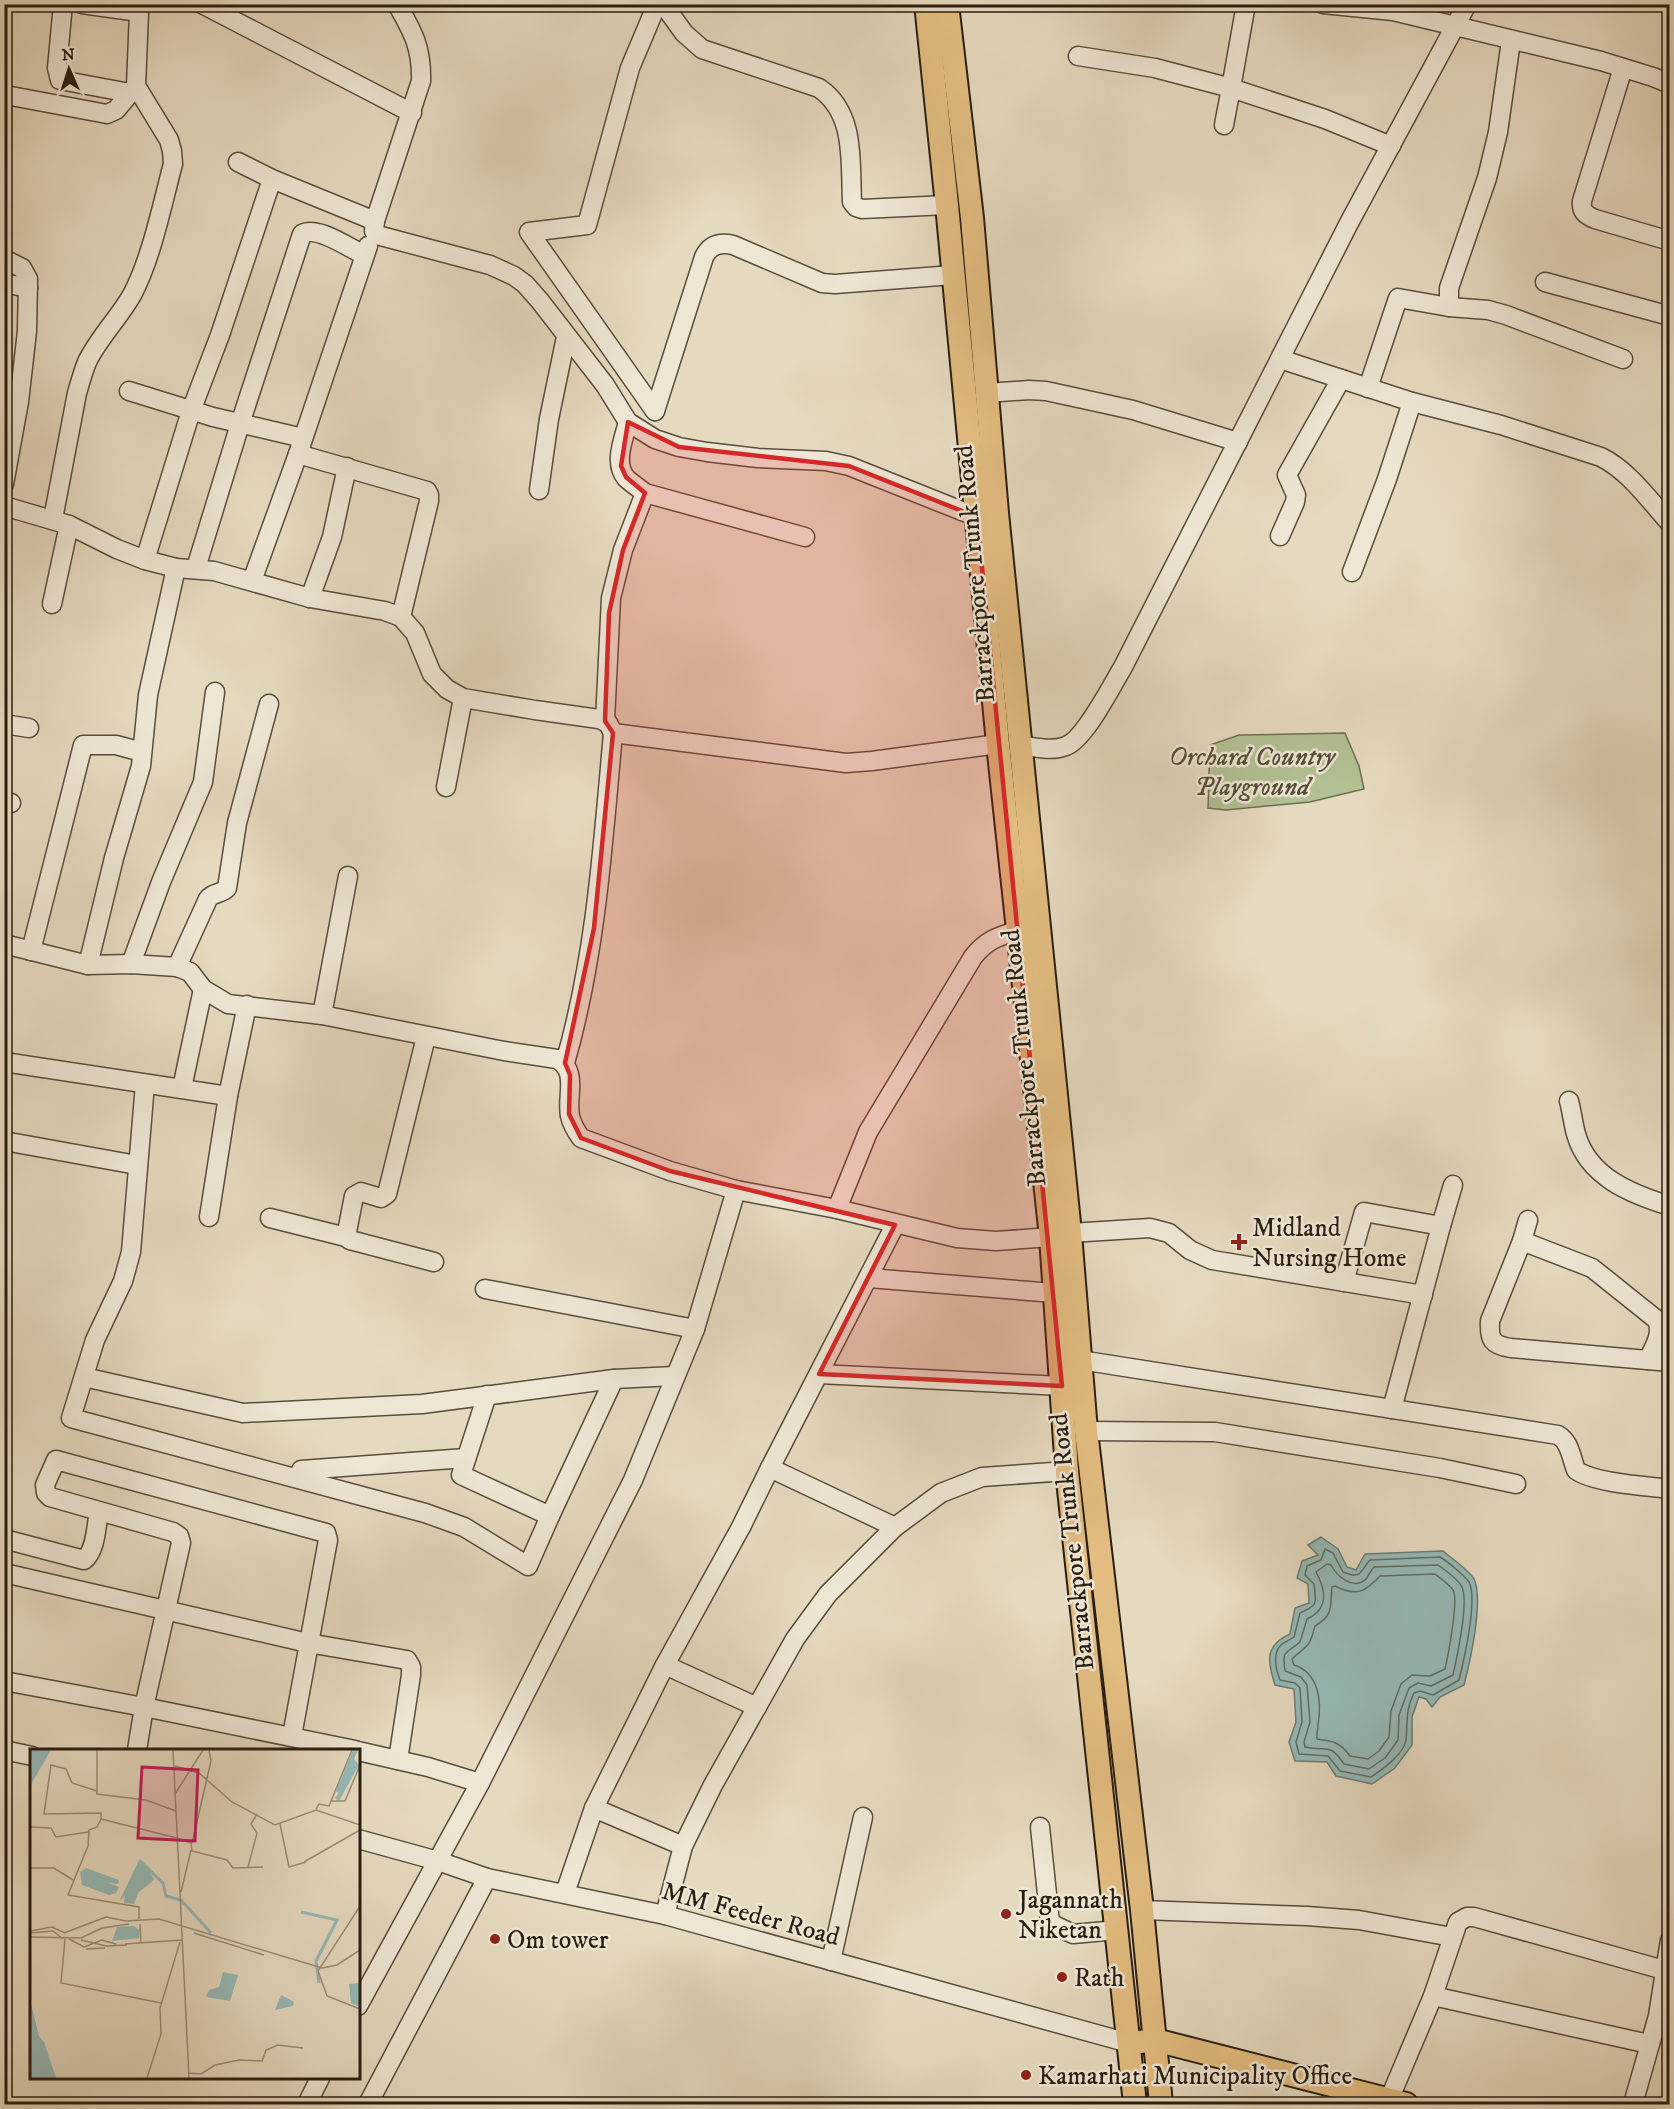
<svg xmlns="http://www.w3.org/2000/svg" width="1674" height="2109" font-family="'IM FELL DW Pica',serif">
<style>
.green{fill:#b2c094;stroke:#6e6f52;stroke-width:1.5}
.water{fill:#96b9b7;stroke:#6b7b75;stroke-width:1.5}
.lines{fill:none;stroke-linecap:round;stroke-linejoin:round}
.shore{stroke:#606c64;stroke-width:1.5}
.minor-casing{stroke:#594d3c;stroke-width:21}
.major-casing{stroke:#2a1e11;stroke-width:26}
.minor{stroke:#eee6d5;stroke-width:18}
.major{stroke:#e2bc80;stroke-width:22}
.marked{fill:#d62828;fill-opacity:0.2;stroke:#d62828;stroke-width:4.5;stroke-linejoin:round}
.poi-dot{fill:#8f2418;stroke:#eee6d5;stroke-width:2}
.labels{text-anchor:middle;stroke-width:5;stroke-linejoin:round;paint-order:stroke}
.street-label{font-size:26px;fill:#2a1e11;stroke:#eee6d5}
.park-label{font-size:26px;font-style:italic;fill:#534f38;stroke:#eee6d5}
.poi-label{font-size:26px;fill:#2a1e11;stroke:#eee6d5;text-anchor:start}
.inset-river{fill:none;stroke:#96b9b7;stroke-width:3}
.inset-road{fill:none;stroke:#9a8e79;stroke-width:1.5}
.view{fill:#c2185b;fill-opacity:0.15;stroke:#c2185b;stroke-width:3}
.inset-edge{fill:none;stroke:#2a1e11;stroke-width:3}
</style>
<rect width="100%" height="100%" fill="#e5d9bf"/>
<filter id="stains"><feTurbulence type="fractalNoise" baseFrequency=".00333" numOctaves="4"/><feColorMatrix values="0 0 0 0 .2 0 0 0 0 .09 0 0 0 0 .02 0 0 0 .5 -.17"/></filter>
<radialGradient id="worn" r=".72"><stop offset=".6" stop-color="#630" stop-opacity="0"/><stop offset="1" stop-color="#630" stop-opacity=".3"/></radialGradient>
<path class="green" d="M1345,733L1359,766L1364,789L1310,802L1226,810L1208,808L1210,745L1239,735Z"/>
<path class="water" d="M1321,1537L1338,1549L1347,1567L1356,1570L1365,1554L1443,1551C1451,1558 1470,1571 1474,1579C1484,1600 1470,1662 1464,1685L1440,1697L1432,1707L1426,1699L1419,1697L1412,1717V1745L1395,1768L1372,1784L1336,1776L1327,1762L1295,1761L1289,1742L1296,1722L1294,1689L1275,1685C1267,1661 1265,1645 1290,1634L1295,1608L1309,1603L1308,1584L1297,1578L1302,1561L1318,1555L1308,1545Z"/>
<g class="lines">
<g class="shore">
<path d="M1325,1549L1333,1553L1343,1572C1362,1580 1360,1571 1370,1560L1440,1557C1447,1561 1465,1576 1469,1582C1478,1599 1464,1660 1459,1680L1433,1695L1420,1691L1414,1693C1405,1711 1408,1721 1406,1740C1404,1754 1382,1770 1371,1777L1340,1771L1328,1756L1299,1754L1296,1742L1302,1722L1300,1688L1295,1683L1280,1680C1276,1671 1272,1653 1281,1645C1284,1642 1290,1640 1294,1637L1300,1613C1319,1605 1316,1603 1314,1584L1305,1575L1307,1566L1321,1560Z"/>
<path d="M1327,1564L1331,1565C1337,1576 1353,1591 1366,1579C1369,1575 1371,1570 1374,1567L1438,1565C1445,1570 1458,1579 1462,1587C1469,1603 1457,1657 1453,1675L1431,1686L1418,1683L1409,1688L1399,1715L1398,1740L1385,1758L1369,1769L1344,1764C1329,1742 1328,1752 1305,1747L1304,1742L1310,1722L1307,1685L1301,1677L1285,1671C1282,1649 1285,1655 1300,1642L1307,1619C1329,1609 1326,1590 1316,1572Z"/>
<path d="M1435,1574C1440,1578 1449,1584 1453,1590C1459,1599 1448,1656 1445,1669L1430,1676L1412,1675L1401,1684L1391,1711L1389,1737L1379,1751L1368,1759L1350,1756C1340,1742 1333,1741 1317,1739C1316,1733 1318,1731 1318,1725C1322,1701 1319,1673 1294,1665L1292,1659C1308,1644 1309,1649 1315,1626C1334,1615 1330,1607 1332,1587L1335,1586C1357,1597 1365,1592 1380,1576Z"/>
</g>
<defs>
<g id="minor">
<path d="M63,4L57,68L60,80L130,93"/>
<path d="M202,4L412,113"/>
<path d="M397,4C413,32 422,48 421,81L375,221L374,231L377,235L490,265L514,276L525,284L540,301L605,385L628,422L655,439L679,447L707,452L758,458L826,461L849,466L977,517"/>
<path d="M663,4L684,33L702,49L819,88C856,113 850,162 852,202L856,207L862,209L947,205"/>
<path d="M1323,4L1393,11L1601,61L1653,77L1670,84"/>
<path d="M1078,56L1155,68L1231,88L1246,4"/>
<path d="M1623,68L1582,201C1581,211 1585,215 1595,219L1670,241"/>
<path d="M11,96L107,114L116,110L136,86"/>
<path d="M1224,125L1231,88L1325,119L1391,146"/>
<path d="M238,162L272,179L375,221"/>
<path d="M4,259L22,268L28,279L27,331L19,402L4,484"/>
<path d="M1545,282L1670,316"/>
<path d="M4,283L28,288"/>
<path d="M1449,307V288L1487,178L1498,132L1511,41"/>
<path d="M1280,359L1412,402L1501,425L1601,457C1629,471 1649,500 1670,523"/>
<path d="M1368,388L1398,298L1449,307L1488,310L1506,315L1623,359"/>
<path d="M129,391L213,417L303,438"/>
<path d="M986,393L1029,390L1046,391L1133,410L1238,442"/>
<path d="M655,411L529,232L587,225L630,68L657,4"/>
<path d="M655,411L704,257C710,245 720,242 733,245L822,283L835,284L953,275"/>
<path d="M628,422C624,438 613,463 626,478C631,483 639,488 645,493L805,537"/>
<path d="M298,454L427,491L429,495V501L401,617"/>
<path d="M539,490L549,419L566,337"/>
<path d="M4,506L69,525L117,549L145,560L176,568L214,571L310,598L385,611L401,617L415,633L432,674L447,689L463,698L535,710L599,719L608,723L613,733C603,844 596,955 565,1063"/>
<path d="M53,519L77,393C80,383 83,372 87,362C99,337 120,317 133,293C152,256 162,205 173,164L172,151L169,140L136,86L139,12L82,4"/>
<path d="M1280,536L1295,502L1296,495L1287,475L1341,379"/>
<path d="M145,560L191,411L220,335L272,179"/>
<path d="M196,568L240,424L302,234C317,225 349,248 364,255"/>
<path d="M1352,572L1387,479L1412,402"/>
<path d="M252,581L298,454L368,246"/>
<path d="M310,598L332,537L347,467"/>
<path d="M52,604L69,525"/>
<path d="M605,721L611,598L623,550L645,493"/>
<path d="M4,724L29,728"/>
<path d="M613,733L846,763L872,761L998,744"/>
<path d="M1019,745C1034,747 1051,752 1066,746C1085,739 1112,685 1123,667L1349,223L1467,4"/>
<path d="M446,787L463,698"/>
<path d="M4,802L11,803"/>
<path d="M4,944L88,965L131,964L177,967L190,972L203,989L228,1004L322,1015L504,1051L557,1059C579,1071 566,1096 570,1116C572,1125 576,1131 581,1138L670,1171L736,1190L837,1209L957,1238L996,1241L1051,1237L1070,1233L1150,1228L1169,1233L1190,1250L1212,1260L1423,1295"/>
<path d="M31,951L83,745H116L142,752"/>
<path d="M131,964L161,882L203,782L215,692"/>
<path d="M88,965L114,858L141,766L148,695L176,568"/>
<path d="M177,967L208,899C213,892 222,894 227,888L237,823L269,704"/>
<path d="M322,1015L348,876"/>
<path d="M426,1037L387,1194L381,1198L361,1192L354,1196L346,1237L350,1240L434,1262"/>
<path d="M4,1062L228,1096"/>
<path d="M145,1084L131,1252L123,1281L95,1340L71,1418L425,1513L464,1527L528,1566L550,1516"/>
<path d="M182,1088L203,989"/>
<path d="M1569,1101C1572,1112 1573,1123 1576,1134C1588,1177 1631,1194 1670,1206"/>
<path d="M4,1141L137,1165"/>
<path d="M837,1209L868,1132L973,957C987,939 998,937 1019,930"/>
<path d="M209,1217L228,1096L247,1005"/>
<path d="M270,1218L346,1237"/>
<path d="M1528,1220L1522,1241L1490,1321C1489,1340 1492,1345 1511,1348L1670,1362"/>
<path d="M1441,1226L1453,1185"/>
<path d="M1522,1241L1592,1268L1657,1320C1663,1334 1654,1347 1648,1360"/>
<path d="M869,1278L1054,1293"/>
<path d="M1344,1282L1364,1212L1441,1226L1392,1409"/>
<path d="M485,1289L695,1329"/>
<path d="M1080,1360L1558,1435C1570,1442 1571,1457 1576,1470C1593,1483 1647,1486 1670,1489"/>
<path d="M819,1374L1062,1386"/>
<path d="M84,1377L243,1413L422,1404L614,1379L674,1376"/>
<path d="M487,1395L461,1475L550,1516L614,1379"/>
<path d="M1086,1431L1215,1432L1440,1468L1516,1484"/>
<path d="M770,1468L895,1527"/>
<path d="M301,1470L466,1458"/>
<path d="M4,1539L84,1560C96,1551 96,1526 99,1512"/>
<path d="M4,1573L308,1643L407,1660L411,1667V1675L398,1760"/>
<path d="M665,1665L757,1707"/>
<path d="M4,1681L144,1707L355,1750"/>
<path d="M4,1750L32,1756"/>
<path d="M137,1750L144,1707L181,1543L179,1536L173,1532L50,1497L46,1493L45,1485L56,1460L326,1533L328,1540L292,1736"/>
<path d="M358,1751L428,1767L480,1783L633,1480L695,1329L736,1190"/>
<path d="M594,1808L683,1846"/>
<path d="M1040,1827L1050,1923L1073,1934L1117,1930"/>
<path d="M358,1839L438,1861L487,1878L665,1915L1129,2043"/>
<path d="M565,1893L594,1808L665,1665L741,1527L770,1468L895,1225"/>
<path d="M1142,1910L1307,1916L1359,1920L1452,1937"/>
<path d="M665,1915L683,1846L713,1785L795,1639L828,1594L895,1527L941,1493L982,1477L1067,1471"/>
<path d="M831,1961L863,1817"/>
<path d="M1433,1996L1649,2044"/>
<path d="M358,2006L480,1783"/>
<path d="M1389,2100L1433,1996L1458,1922L1467,1917H1474L1664,1970"/>
<path d="M307,2104L320,2078"/>
<path d="M368,2104L487,1878"/>
<path d="M1633,2104L1658,2016L1670,1940"/>
</g>
<g id="major">
<path d="M926,4L947,205L998,744L1051,1237L1067,1471L1135,2104"/>
<path d="M947,4L972,218L997,513L1070,1233L1086,1431L1142,1910L1161,2104"/>
<path d="M1140,2042L1155,2040L1406,2104"/>
</g>
</defs>
<use href="#minor" class="minor-casing"/>
<use href="#major" class="major-casing"/>
<use href="#minor" class="minor"/>
<use href="#major" class="major"/>
</g>
<path class="marked" d="M628,422L679,447L849,466L977,517L1062,1386L819,1374L895,1225L670,1171L581,1138L569,1114L570,1075L565,1063L594,928L613,733L605,721L609,613L623,550L645,493L626,477L621,466Z"/>
<g class="poi-dot">
<path d="M1236 1233h6v6h6v6h-6v6h-6v-6h-6v-6h6z"/>
<circle cx="1006" cy="1914" r="6"/>
<circle cx="495" cy="1939" r="6"/>
<circle cx="1062" cy="1977" r="6"/>
<circle cx="1026" cy="2075" r="6"/>
</g>
<g class="labels">
<g class="street-label">
<text transform="translate(974 574) rotate(-95)" y="9">Barrackpore Trunk Road</text>
<text transform="translate(1023 1058) rotate(-96)" y="9">Barrackpore Trunk Road</text>
<text transform="translate(1071 1542) rotate(-96)" y="9">Barrackpore Trunk Road</text>
<text transform="translate(751 1913) rotate(15)" y="9">MM Feeder Road</text>
</g>
<g class="park-label">
<text x="1252" y="765">Orchard Country<tspan x="1252" dy="30">Playground</tspan></text>
</g>
<g class="poi-label">
<text x="1252" y="1236">Midland<tspan x="1252" dy="30">Nursing Home</tspan></text>
<text x="1018" y="1908">Jagannath<tspan x="1018" dy="30">Niketan</tspan></text>
<text x="507" y="1948">Om tower</text>
<text x="1074" y="1986">Rath</text>
<text x="1038" y="2084">Kamarhati Municipality Office</text>
</g>
</g>
<g transform="translate(30 1749)">
<rect width="330" height="330" fill="#e5d9bf"/>
<path d="M0,1H21L0,37ZM323,1H328L324,10L329,16L309,52L305,49L309,44L306,42ZM108,113L118,118L124,131L108,144L104,155L94,154L95,146L89,153ZM56,119L89,131L88,135L78,134L89,138L86,144L79,146L52,136L50,123ZM104,177L109,181V189L82,192L87,178ZM193,223L208,226L200,252L176,248L179,241L189,238ZM330,234V258L321,254L319,235ZM251,246L264,253L263,257L245,261ZM0,251L9,287L14,293L26,329H0Z" fill="#96b9b7"/>
<path class="inset-river" d="M109,111L133,134L136,147L151,151L181,184M271,163L307,171L286,212L289,234"/>
<path class="inset-road" d="M67,1V45L116,51L146,62M143,1L159,329M145,17L169,24L202,53L245,76L286,61L330,76M67,42L42,34L36,20L21,16L14,65L71,64V70M145,45L173,1M301,52H315L330,16M286,60L289,55L299,57L322,1M71,70L67,78L59,81L58,97L38,146L109,158V170M71,70L147,89M250,75L259,118L276,113M0,78L21,79L26,88L58,83M147,89L161,94L162,102L197,111L203,119L233,118M162,94L181,12L179,1M274,113L330,81M218,118L227,84L221,75L227,65M0,119H24L43,131M151,143L161,101M330,157L288,222L297,247L330,260M110,175L111,194M0,182L22,178L35,184M0,184L23,182L33,190M34,184L76,168L96,172L129,170L292,219L307,216L330,201M164,184L234,206M0,188L51,189L72,179L99,175M35,190L31,234L131,254M39,190L54,198L72,191L86,195M51,191L76,197L97,196M95,195L152,191M56,200L75,199M159,324L171,325L185,316L209,311L232,312L236,301L248,296L273,299M117,329L131,285L130,259L150,193"/>
<path class="view" d="M112,18L168,21L165,92L108,89Z"/>
<rect width="330" height="330" class="inset-edge"/>
</g>
<rect width="1674" height="2109" fill="none" stroke="#e5d9bf" stroke-width="24"/>
<rect x="6" y="6" width="1662" height="2097" fill="none" stroke="#2a1e11" stroke-width="3"/>
<rect x="12" y="12" width="1650" height="2085" fill="none" stroke="#2a1e11" stroke-width="1.5"/>
<g transform="translate(69 69) rotate(357)" stroke="#eee6d5" stroke-width="4.5" paint-order="stroke">
<path d="M0-4.5L10 22L0 15L-10 22Z" fill="#2a1e11"/>
<text y="-9" font-size="16" font-weight="bold" text-anchor="middle" fill="#2a1e11">N</text>
</g>
<rect width="100%" height="100%" filter="url(#stains)"/>
<rect width="100%" height="100%" fill="url(#worn)"/>
</svg>
